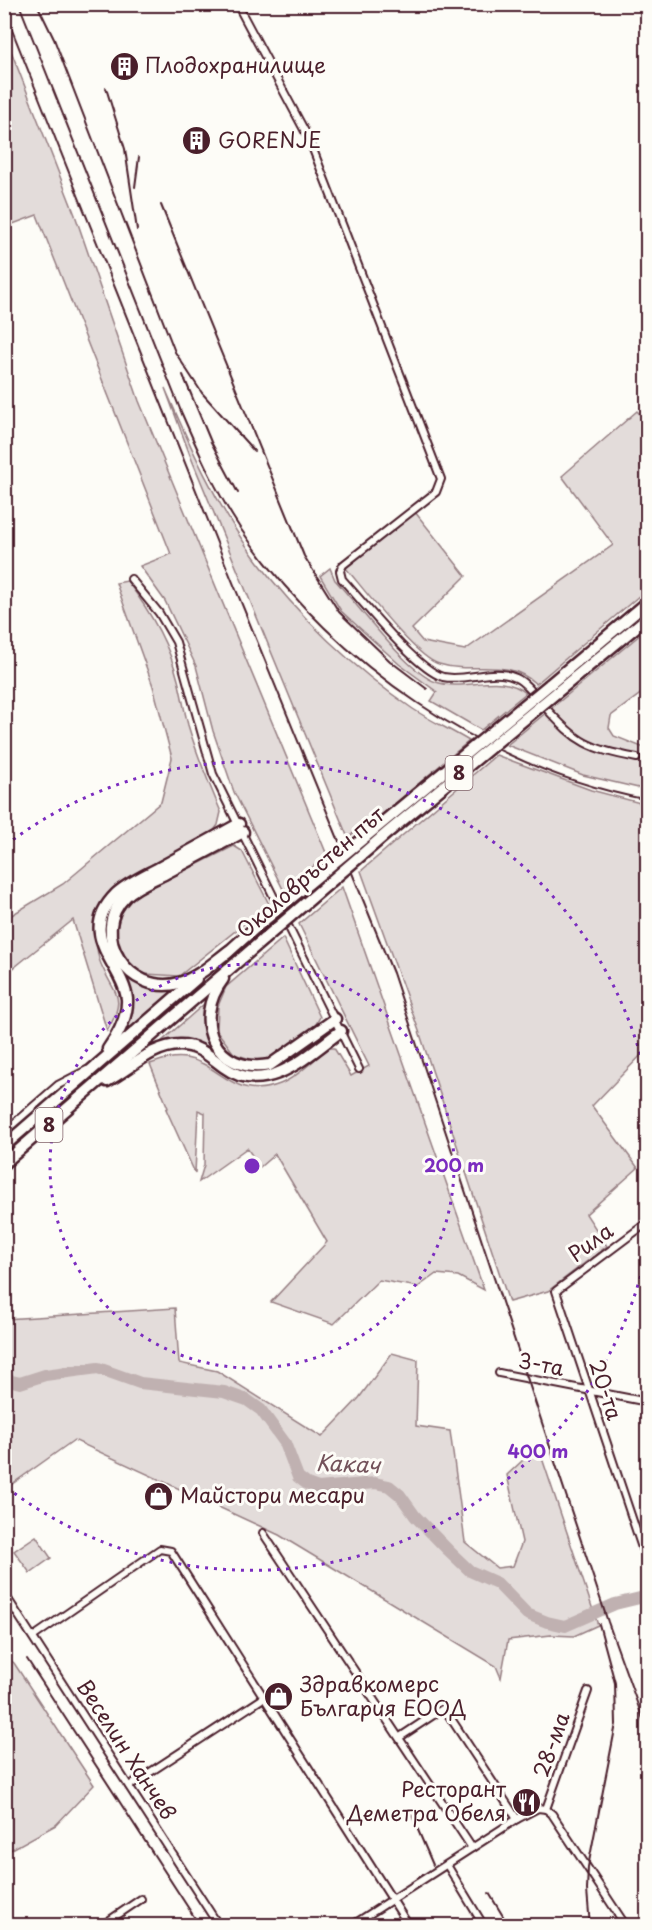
<svg xmlns="http://www.w3.org/2000/svg" width="652" height="1930" font-family="'Playpen Sans',sans-serif">
<style>
.green{fill:#e3dcda;stroke:#967e82;stroke-width:1.5}
.lines{fill:none;stroke-linecap:round;stroke-linejoin:round}
.river{stroke:#c0b1b1;stroke-width:12}
.minor-casing{stroke:#4a1f2b;stroke-width:10}
.trunk-casing{stroke:#4a1f2b;stroke-width:15}
.minor{stroke:#fdfcf7;stroke-width:6}
.trunk{stroke:#fdfcf7;stroke-width:10}
.rail{stroke:#4a1f2b;stroke-width:2}
.trunk-bridge-casing{stroke:#4a1f2b;stroke-width:15;stroke-linecap:butt}
.trunk-bridge{stroke:#fdfcf7;stroke-width:10}
.ring{fill:none;stroke:#7b2cbf;stroke-width:3;stroke-dasharray:3 6}
.labels{text-anchor:middle;stroke-width:6;stroke-linejoin:round;paint-order:stroke}
.shield{fill:#fdfcf7;stroke:#806168;stroke-width:1.5}
.shield-label{font-size:20px;font-weight:bold;fill:#4a1f2b}
.poi-label{font-size:21px;fill:#4a1f2b;stroke:#fdfcf7;text-anchor:start}
.street-label{font-size:21px;fill:#4a1f2b;stroke:#fdfcf7}
.water-label{font-size:22px;font-style:italic;fill:#73525a;stroke:#fdfcf7}
.centre{fill:#7b2cbf;stroke:#fdfcf7;stroke-width:3}
.ring-label{font-size:18px;text-anchor:middle;font-weight:bold;fill:#7b2cbf;stroke:#fdfcf7;stroke-width:6;stroke-linejoin:round;paint-order:stroke}
</style>
<rect width="100%" height="100%" fill="#fdfcf7"/>
<filter id="ink" filterUnits="userSpaceOnUse"><feTurbulence type="fractalNoise" baseFrequency=".0167" numOctaves="2"/><feDisplacementMap in="SourceGraphic" scale="12" xChannelSelector="R" yChannelSelector="G"/><feConvolveMatrix kernelMatrix="1 2 1 2 8 2 1 2 1" color-interpolation-filters="sRGB"/></filter>
<g filter="url(#ink)">
<g class="green">
<path d="M4,33L75,215L139,401L327,855L284,891L234,792L213,731L196,666L165,601L140,566L171,554L37,215L5,227Z"/>
<path d="M165,388C190,446 217,507 255,558C297,615 355,670 413,709C431,721 451,730 469,741L373,822L361,826L348,838L190,455Z"/>
<path d="M637,411L647,422V589L536,684C505,656 474,675 439,664C416,658 363,588 345,567L415,512L466,576L412,629L423,642L465,650L613,545L562,476Z"/>
<path d="M330,568L335,580C357,604 408,673 436,682C466,692 500,671 526,693L481,730L431,701L437,692L399,664L341,611L320,576Z"/>
<path d="M127,581C150,611 169,644 178,680C182,695 184,710 188,725C197,755 209,784 221,812L218,825L209,837C168,858 104,876 97,928C96,940 96,953 101,964C114,995 128,996 107,1031L73,920L5,975V919L63,884L161,802L172,758L153,686L116,583Z"/>
<path d="M647,629V689L611,716L609,728L614,736L647,749V790L583,775L507,745Z"/>
<path d="M496,755L591,790L648,805L647,1049L592,1106L638,1168L586,1214L607,1246L548,1291L509,1302L419,1031L361,871Z"/>
<path d="M234,846L242,851L269,904L179,976L145,974L127,964L115,936L121,913L134,896Z"/>
<path d="M342,887L484,1290L458,1276L436,1274L418,1287L379,1280L334,1324L271,1302L327,1242L275,1154L260,1167L247,1148L199,1182L204,1165L205,1113L198,1110L195,1173L166,1109L168,1108L150,1064C162,1060 173,1056 186,1058C219,1063 234,1102 280,1084C297,1077 314,1060 328,1048H334L351,1076L369,1066L299,924Z"/>
<path d="M283,938L320,1017C312,1035 280,1060 259,1060C251,1060 243,1056 235,1055L217,1031L218,1006L226,987Z"/>
<path d="M123,973C139,986 153,990 174,990L120,1037C133,1014 135,997 123,973Z"/>
<path d="M204,1004C202,1029 210,1045 226,1064C200,1042 188,1036 154,1048Z"/>
<path d="M175,1308L179,1363L217,1371L322,1437L359,1398L392,1353L418,1360L416,1426L450,1431L465,1542L497,1568L513,1566L522,1542L507,1475L538,1446L598,1625L574,1636L551,1635L508,1640L501,1678L496,1666L279,1535L74,1440L5,1489V1319Z"/>
<path d="M36,1536L51,1558L30,1573L14,1551Z"/>
<path d="M5,1656L14,1663L94,1785L56,1825L5,1853Z"/>
</g>
<g class="lines">
<path class="river" d="M4,1379L20,1383L45,1375L98,1368L140,1383L224,1392L247,1400L261,1410L285,1443L298,1477L307,1484L318,1488L375,1483L389,1486L400,1495L415,1516L448,1550L470,1571L497,1583L527,1614L547,1622L565,1626L615,1604L648,1596"/>
<defs>
<g id="minor">
<path d="M237,4L309,139L441,479L436,492L343,565L340,571L342,579C362,601 417,670 443,677C467,682 493,667 516,678C527,683 536,697 545,707C578,744 588,748 637,758"/>
<path d="M131,579L159,613L176,642L213,774L359,1069"/>
<path d="M646,1117L648,1119"/>
<path d="M4,1132L58,1085L87,1070"/>
<path d="M648,1222L556,1291L648,1566"/>
<path d="M499,1373L648,1402"/>
<path d="M263,1533L472,1848"/>
<path d="M4,1593L219,1926"/>
<path d="M33,1637L160,1549L171,1551L409,1926"/>
<path d="M400,1737L444,1708L517,1819"/>
<path d="M129,1786L265,1697"/>
<path d="M546,1809L552,1814L626,1926"/>
<path d="M546,1809L588,1691"/>
<path d="M447,1865L484,1926"/>
<path d="M626,1925L648,1923"/>
<path d="M101,1926L141,1899"/>
<path d="M351,1926L517,1819L538,1808L546,1809"/>
</g>
<g id="trunk">
<path d="M549,685L648,602"/>
<path d="M556,693L648,617"/>
<path d="M229,951C214,962 198,978 179,983C129,997 87,934 126,896C136,886 153,880 166,873C191,860 217,846 243,832"/>
<path d="M226,954L255,928"/>
<path d="M223,979C191,1021 215,1075 270,1065L335,1019"/>
<path d="M108,1049C118,1035 128,1017 127,999C123,964 75,935 116,894C128,883 144,876 159,868C186,853 212,839 239,824"/>
<path d="M107,1081C130,1069 153,1045 180,1045C199,1045 210,1057 224,1067C266,1098 308,1055 341,1031"/>
<path d="M4,1146L196,979"/>
<path d="M4,1163L264,939"/>
</g>
</defs>
<use href="#minor" class="minor-casing"/>
<use href="#trunk" class="trunk-casing"/>
<use href="#minor" class="minor"/>
<use href="#trunk" class="trunk"/>
<g class="rail">
<path d="M19,4L182,414C199,453 216,492 240,528C334,664 484,768 648,800"/>
<path d="M37,4L54,39L175,352L202,393L254,451"/>
<path d="M4,10L225,563L393,973L608,1622L648,1733"/>
<path d="M106,88L125,149L137,230"/>
<path d="M135,187L139,157"/>
<path d="M161,205L304,556L339,612L390,661L427,689"/>
<path d="M183,375L211,442L238,493"/>
<path d="M27,1659L200,1926"/>
<path d="M409,1809L433,1865"/>
<path d="M489,1893L509,1926"/>
<path d="M590,1926L587,1890L588,1867L616,1724L615,1683L599,1624"/>
</g>
<defs>
<g id="trunk-bridge">
<path d="M255,928L549,685"/>
<path d="M264,939L387,833L556,693"/>
</g>
</defs>
<use href="#trunk-bridge" class="trunk-bridge-casing"/>
<use href="#trunk-bridge" class="trunk-bridge"/>
</g>
</g>
<g class="ring">
<circle cx="252" cy="1166" r="202"/>
<path d="M647 1250A404 404 0 0 1 6 1487M6 845A404 404 0 0 1 647 1082"/>
</g>
<defs>
<symbol id="building-disc" viewBox="-11 -11 22 22"><circle r="9.5" fill="#4a1f2b" stroke="#fdfcf7"/><path d="M-4-6H4V6H1V3H-1V6H-4ZM-2.5-4.3h1.7v1.8h-1.7ZM.8-4.3h1.7v1.8H.8ZM-2.5-1h1.7V.8h-1.7ZM.8-1h1.7V.8H.8Z" fill="#fff"/></symbol>
<symbol id="shop-disc" viewBox="-11 -11 22 22"><circle r="9.5" fill="#4a1f2b" stroke="#fdfcf7"/><path d="M-5-2.5h2.3a2.7 3.5 0 0 1 5.4 0H5L5.5 6h-11ZM-1.5-2.5h3a1.5 2.3 0 0 0-3 0Z" fill="#fff"/></symbol>
<symbol id="restaurant-disc" viewBox="-11 -11 22 22"><circle r="9.5" fill="#4a1f2b" stroke="#fdfcf7"/><path d="M-5-6h1v4h1v-4h1v4h1v-4h1v5L-1.5 .5V6h-2V.5L-5-1ZM5-6V6H3V1.5H1.5Q1.5-4 5-6Z" fill="#fff"/></symbol>
</defs>
<g fill-rule="evenodd">
<use href="#building-disc" x="108" y="50" width="33" height="33"/>
<use href="#building-disc" x="180" y="124" width="33" height="33"/>
<use href="#shop-disc" x="142" y="1480" width="33" height="33"/>
<use href="#shop-disc" x="262" y="1680" width="33" height="33"/>
<use href="#restaurant-disc" x="510" y="1786" width="33" height="33"/>
</g>
<g class="labels">
<g class="shield">
<rect x="445.5" y="756" width="27" height="34" rx="4.5"/>
<rect x="35.5" y="1108" width="27" height="34" rx="4.5"/>
</g>
<g class="shield-label">
<text x="459" y="780">8</text>
<text x="49" y="1132">8</text>
</g>
<g class="poi-label">
<text x="145" y="73">Плодохранилище</text>
<text x="218" y="148">GORENJE</text>
<text x="180" y="1503">Майстори месари</text>
<text x="300" y="1692">Здравкомерс<tspan x="300" dy="24">България ЕООД</tspan></text>
<text x="506" y="1797" text-anchor="end">Ресторант<tspan x="506" dy="24">Деметра Обеля</tspan></text>
</g>
<g class="street-label">
<text transform="translate(311 873) rotate(-41)" y="7">Околовръстен път</text>
<text transform="translate(591 1243) rotate(-36)" y="7">Рила</text>
<text transform="translate(541 1365) rotate(11)" y="7">3-та</text>
<text transform="translate(605 1390) rotate(72)" y="7">20-та</text>
<text transform="translate(552 1745) rotate(-70)" y="7">28-ма</text>
<text transform="translate(126 1750) rotate(57)" y="7">Веселин Ханчев</text>
</g>
<g class="water-label">
<text transform="translate(348 1464) rotate(2)" y="8">Какач</text>
</g>
</g>
<circle cx="252" cy="1166" r="9" class="centre"/>
<g class="ring-label">
<text x="454" y="1172">200 m</text>
<text x="538" y="1458">400 m</text>
</g>
<rect width="652" height="1930" fill="none" stroke="#fdfcf7" stroke-width="24"/>
<rect x="12" y="12" width="628" height="1906" fill="none" stroke="#4a1f2b" stroke-width="2" filter="url(#ink)"/>
</svg>
